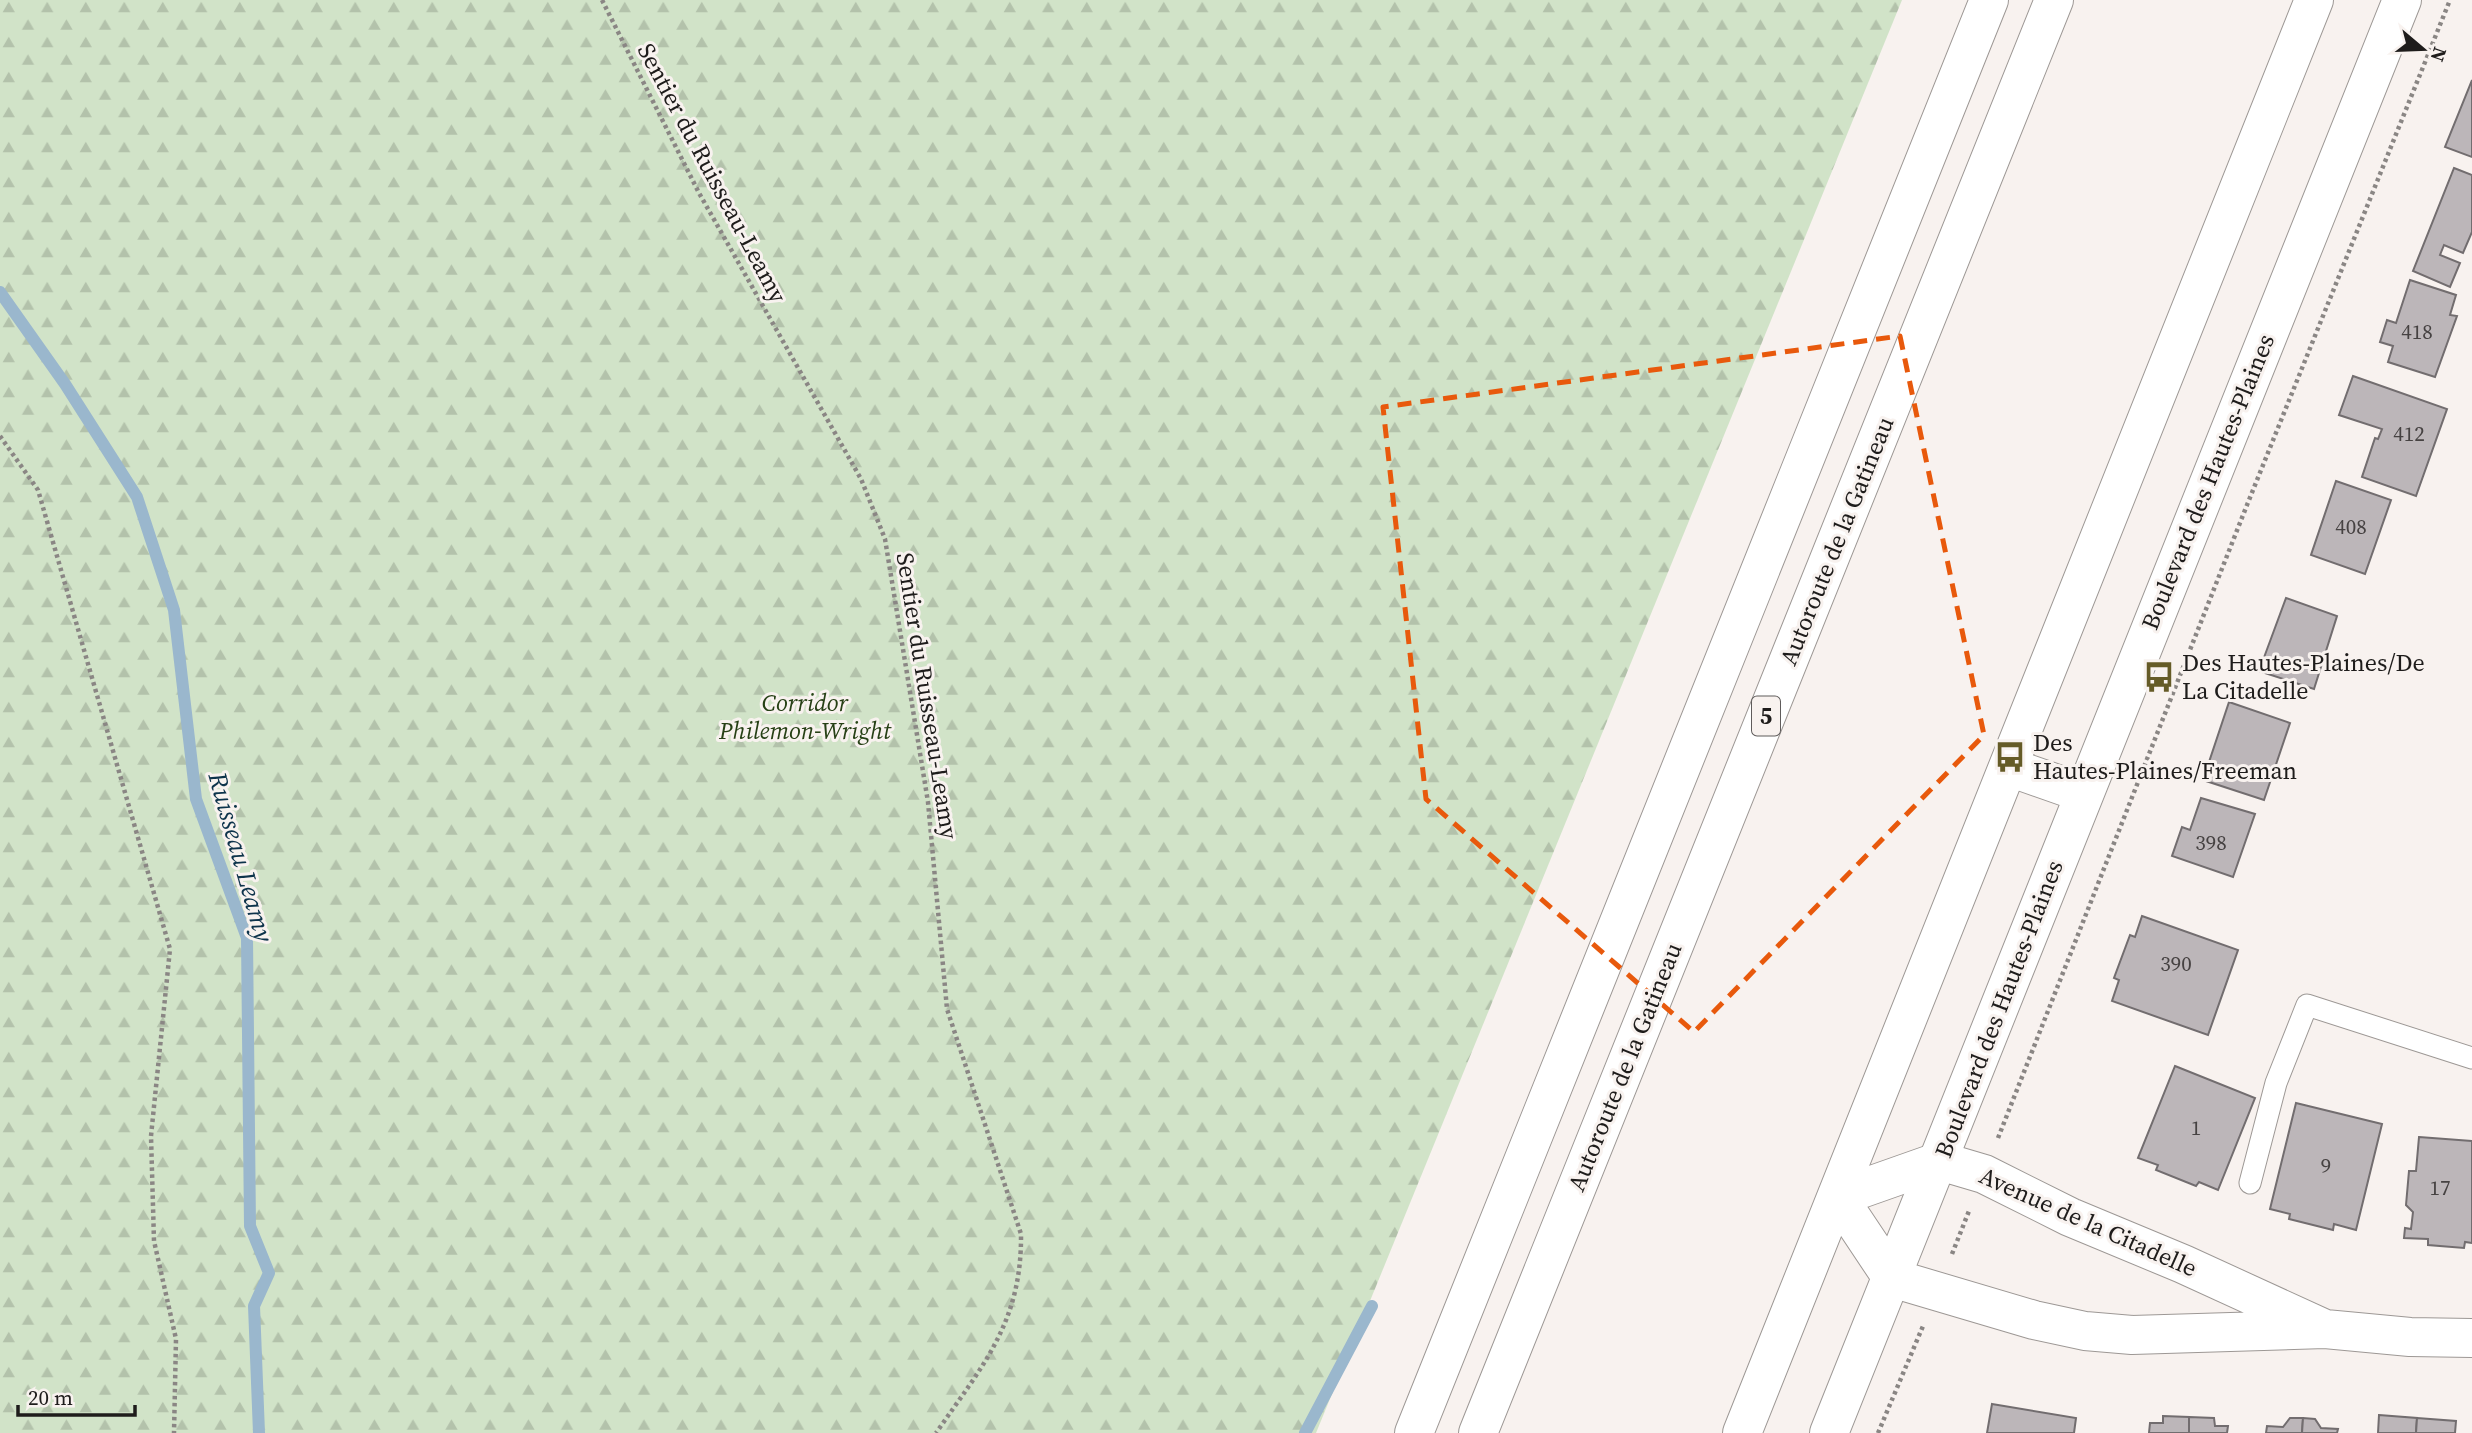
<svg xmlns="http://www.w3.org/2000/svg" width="2472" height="1433" font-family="'Source Serif 4',serif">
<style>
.forest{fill:url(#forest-firs)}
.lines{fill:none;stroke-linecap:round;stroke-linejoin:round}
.stream{stroke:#9ab7cd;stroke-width:12}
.building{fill:#bcb6b9;stroke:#726d6f;stroke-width:2}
.service-casing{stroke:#9d9895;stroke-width:23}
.minor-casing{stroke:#9d9895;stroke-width:40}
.tertiary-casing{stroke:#9d9895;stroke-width:40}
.motorway-casing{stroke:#9d9895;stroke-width:40}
.path{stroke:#8a8684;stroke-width:4.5;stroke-dasharray:3.5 3.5;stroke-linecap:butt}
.service{stroke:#fff;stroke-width:21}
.minor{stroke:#fff;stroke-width:38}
.tertiary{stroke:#fff;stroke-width:38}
.motorway{stroke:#fff;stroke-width:38}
.marked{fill:none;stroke:#e8590c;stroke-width:5;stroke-dasharray:14 9;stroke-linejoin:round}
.labels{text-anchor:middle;stroke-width:6;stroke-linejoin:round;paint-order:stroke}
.number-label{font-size:21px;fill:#464242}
.shield{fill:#f8f2ef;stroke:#5f5c5b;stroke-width:2}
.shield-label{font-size:23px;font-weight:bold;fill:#1e1c1b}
.street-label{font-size:24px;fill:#1e1c1b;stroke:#f8f2ef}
.poi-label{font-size:24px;fill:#1e1c1b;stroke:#f8f2ef;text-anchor:start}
.park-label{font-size:24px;font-style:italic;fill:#264015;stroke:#f8f2ef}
.water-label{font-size:26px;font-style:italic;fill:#0d334b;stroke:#f8f2ef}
</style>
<defs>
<pattern id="forest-firs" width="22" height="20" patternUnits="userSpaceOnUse" patternTransform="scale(1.75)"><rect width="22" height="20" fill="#d1e3c8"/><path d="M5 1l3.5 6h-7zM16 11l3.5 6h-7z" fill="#b3c2ab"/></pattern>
</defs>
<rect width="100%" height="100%" fill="#f8f2ef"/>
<path class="forest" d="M0,0H1902L1316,1433H0Z"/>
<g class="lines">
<g class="stream">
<path d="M0,292L65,384L137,497L174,610L196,799L247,938L250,1226L269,1273L254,1306L259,1433"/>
<path d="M1305,1433L1372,1306"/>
</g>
</g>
<g class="building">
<path d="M2472,80V157L2445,147Z"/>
<path d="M2454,168L2472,175V232L2463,253L2444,245L2440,255L2460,263L2450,287L2413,271Z"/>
<path d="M2410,280L2456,295L2450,315L2457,316L2435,377L2388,362L2393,346L2380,342L2387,320L2396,323Z"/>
<path d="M2353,376L2447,409L2416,496L2362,477L2375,438L2378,439L2382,429L2339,415Z"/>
<path d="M2336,481L2391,500L2365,574L2311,555Z"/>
<path d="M2286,598L2337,616L2314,689L2259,671Z"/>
<path d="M2229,702L2290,723L2264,800L2203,780Z"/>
<path d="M2201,798L2255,814L2233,877L2172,856L2182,827L2190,830Z"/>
<path d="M2142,916L2238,950L2208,1035L2112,1001L2119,980L2114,978L2130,935L2135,937Z"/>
<path d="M2175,1066L2255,1098L2218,1190L2199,1182L2196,1186L2156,1170L2158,1165L2138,1158Z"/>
<path d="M2296,1103L2382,1124L2356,1230L2334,1224L2333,1230L2289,1219L2290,1214L2270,1209Z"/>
<path d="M2419,1137L2472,1141V1243L2465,1242L2464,1248L2428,1245V1239L2404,1238L2405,1228L2411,1229L2413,1212L2406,1205L2409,1171H2416Z"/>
<path d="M1992,1404L2076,1418L2074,1433H1987Z"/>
<path d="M2379,1415L2417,1418L2416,1433H2378Z"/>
<path d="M2163,1416L2189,1417V1433H2149L2150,1423H2163Z"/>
<path d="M2189,1417L2214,1418L2215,1426H2228L2227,1433H2189Z"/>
<path d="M2290,1418H2303L2302,1433H2266L2267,1426L2283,1427Z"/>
<path d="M2303,1418L2315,1419L2321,1428L2338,1429L2337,1433H2302Z"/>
<path d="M2417,1418L2456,1421L2455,1433H2416Z"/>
</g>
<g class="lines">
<defs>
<path id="service" d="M2250,1183L2276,1083L2307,1005L2472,1058"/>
<path id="minor" d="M2325,1329L2183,1264L2070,1217L1984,1174L1940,1161L1838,1197L1892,1278L2034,1320L2085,1331L2132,1335L2325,1329L2410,1337L2472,1338"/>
<g id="tertiary">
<path d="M2009,767L2083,793"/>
<path d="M1742,1433L2314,0"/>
<path d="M1829,1433L2402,0"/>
</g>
<g id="motorway">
<path d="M1414,1433L1989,0"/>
<path d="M1478,1433L2054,0"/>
</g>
</defs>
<use href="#service" class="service-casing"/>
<use href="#minor" class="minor-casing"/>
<use href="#tertiary" class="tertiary-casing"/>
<use href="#motorway" class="motorway-casing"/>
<g class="path">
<path d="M602,0L699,193L861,479L885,539L928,802L947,1009L1021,1234C1022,1322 983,1365 936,1433"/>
<path d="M0,436L38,490L170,949L151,1136L154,1241L176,1339L174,1433"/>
<path d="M1998,1138L2247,505L2450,0"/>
<path d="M1952,1254L1969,1211"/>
<path d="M1878,1433L1923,1326"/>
</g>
<use href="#service" class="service"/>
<use href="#minor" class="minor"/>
<use href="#tertiary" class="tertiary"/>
<use href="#motorway" class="motorway"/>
</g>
<path class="marked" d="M1900,336L1984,735L1694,1032L1426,799L1383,407Z"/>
<defs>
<symbol id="bus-bare" viewBox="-9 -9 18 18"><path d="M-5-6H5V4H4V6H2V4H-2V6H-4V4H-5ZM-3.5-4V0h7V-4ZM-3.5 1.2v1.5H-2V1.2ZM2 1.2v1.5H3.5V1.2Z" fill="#655b27" stroke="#f8f2ef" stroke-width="2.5" paint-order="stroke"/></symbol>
</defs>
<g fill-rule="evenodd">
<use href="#bus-bare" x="2137" y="655" width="44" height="44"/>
<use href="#bus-bare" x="1988" y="735" width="44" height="44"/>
</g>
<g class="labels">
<g class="number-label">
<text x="2417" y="339">418</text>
<text x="2409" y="441">412</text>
<text x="2351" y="534">408</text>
<text x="2211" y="850">398</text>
<text x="2176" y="971">390</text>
<text x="2196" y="1135">1</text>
<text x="2326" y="1173">9</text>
<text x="2440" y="1195">17</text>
</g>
<rect class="shield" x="1752" y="696.5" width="28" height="39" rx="5"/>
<g class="shield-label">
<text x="1766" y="724">5</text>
</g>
<g class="street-label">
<text transform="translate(712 173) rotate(62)" y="8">Sentier du Ruisseau-Leamy</text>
<text transform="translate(2208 482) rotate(-68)" y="8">Boulevard des Hautes-Plaines</text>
<text transform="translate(1837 541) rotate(-68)" y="8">Autoroute de la Gatineau</text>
<text transform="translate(927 696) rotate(81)" y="8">Sentier du Ruisseau-Leamy</text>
<text transform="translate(1999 1009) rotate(-69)" y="8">Boulevard des Hautes-Plaines</text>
<text transform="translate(1625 1067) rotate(-68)" y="8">Autoroute de la Gatineau</text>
<text transform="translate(2088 1222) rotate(24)" y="8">Avenue de la Citadelle</text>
</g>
<g class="poi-label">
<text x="2182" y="671">Des Hautes-Plaines/De<tspan x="2182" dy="28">La Citadelle</tspan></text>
<text x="2033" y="751">Des<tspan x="2033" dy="28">Hautes-Plaines/Freeman</tspan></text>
</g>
<g class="park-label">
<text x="805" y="711">Corridor<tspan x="805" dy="28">Philemon-Wright</tspan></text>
</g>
<g class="water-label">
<text transform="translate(241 857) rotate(74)" y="9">Ruisseau Leamy</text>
</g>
</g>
<g transform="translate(2423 49) rotate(109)" stroke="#f8f2ef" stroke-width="5" paint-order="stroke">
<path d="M0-5L12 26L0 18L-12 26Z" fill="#1e1c1b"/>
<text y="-10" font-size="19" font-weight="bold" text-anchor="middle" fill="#1e1c1b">N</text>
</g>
<path d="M18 1405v10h117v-10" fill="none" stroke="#1e1c1b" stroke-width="3.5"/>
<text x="28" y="1405" font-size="21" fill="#1e1c1b" stroke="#f8f2ef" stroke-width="5" paint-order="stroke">20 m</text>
</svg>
